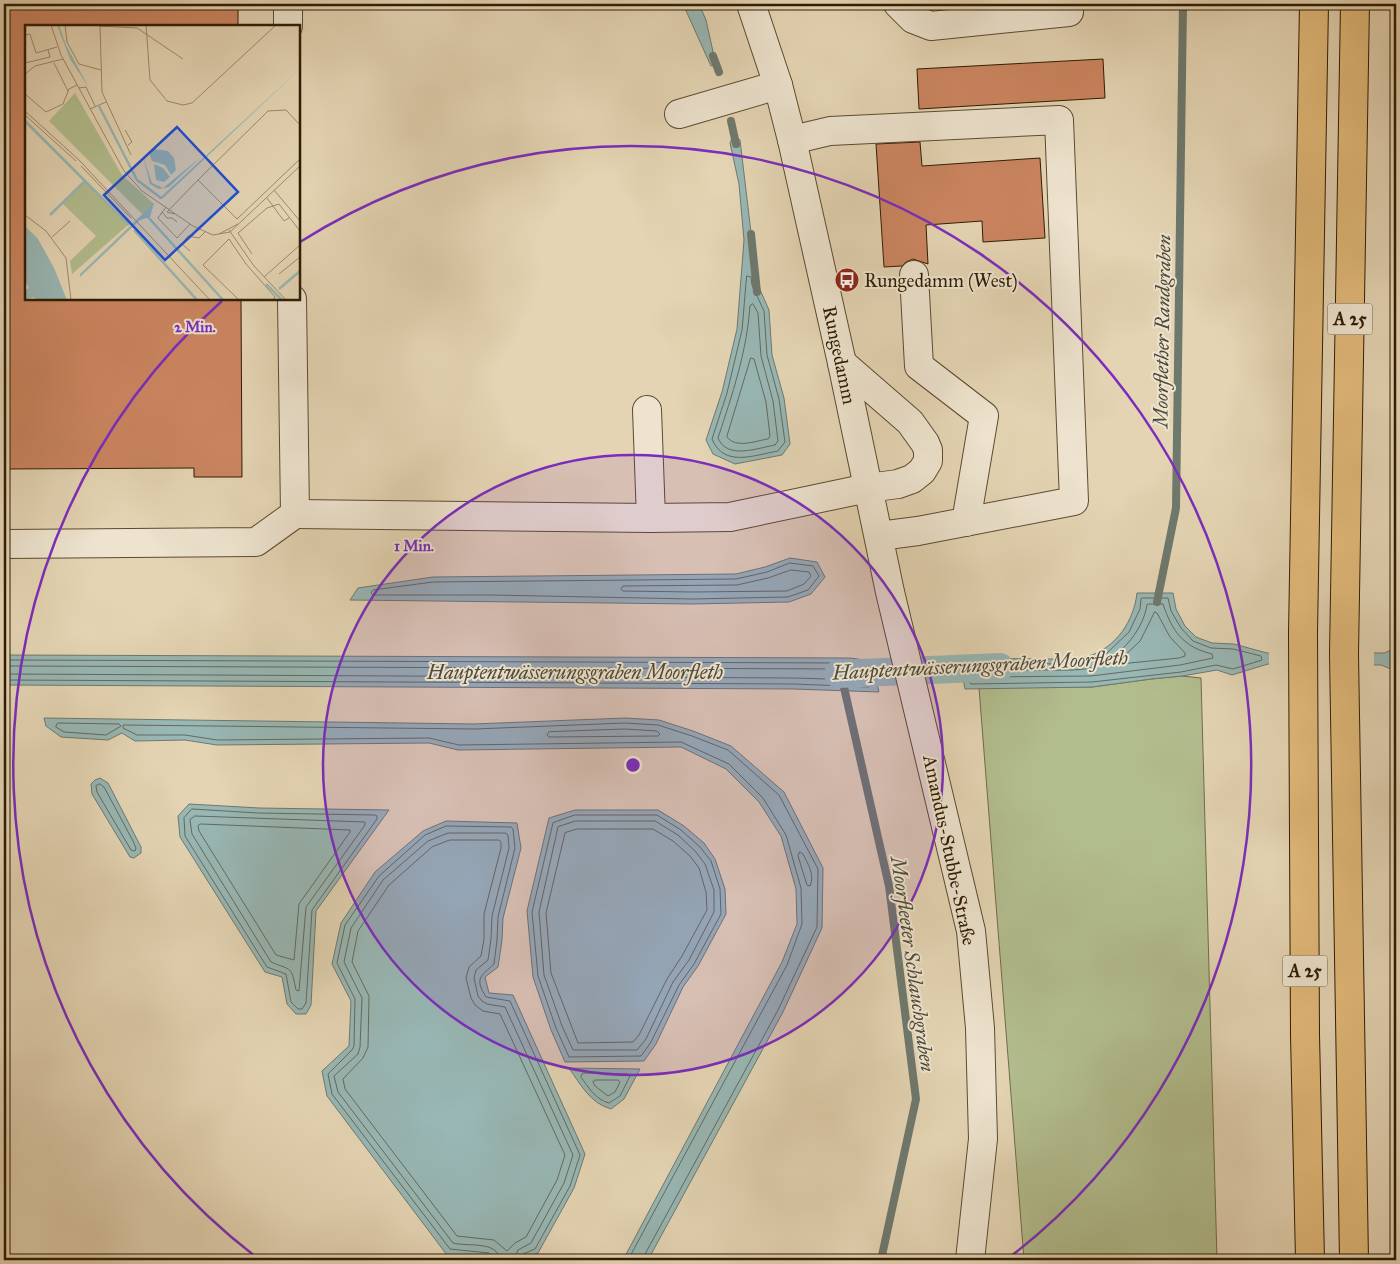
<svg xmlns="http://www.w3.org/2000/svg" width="1400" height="1264" font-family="'IM FELL Great Primer',serif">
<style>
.green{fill:#b2bd8e;stroke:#706c49}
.water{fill:#98b7b5;stroke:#6e796e}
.pier{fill:#e4d4b3}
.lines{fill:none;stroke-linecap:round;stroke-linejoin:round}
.shore{stroke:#646a5c;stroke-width:1}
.stream{stroke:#6e796e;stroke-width:8}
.canal{stroke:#98b7b5;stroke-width:28}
.building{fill:#cb8560;stroke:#2f1c04}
.minor-casing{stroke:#5c4a30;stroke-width:30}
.highway-casing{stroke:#2f1c04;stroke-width:30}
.minor{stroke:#ede3ce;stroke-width:28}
.highway{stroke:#e2ba7a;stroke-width:28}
.ring{fill:none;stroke:#7b2cbf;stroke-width:2.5}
.labels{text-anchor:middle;stroke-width:4;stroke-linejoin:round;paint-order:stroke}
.shield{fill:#ede3ce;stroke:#685841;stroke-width:1}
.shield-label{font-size:18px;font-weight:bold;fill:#2f1c04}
.poi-label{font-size:19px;fill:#2f1c04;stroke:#ede3ce;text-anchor:start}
.street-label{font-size:19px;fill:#2f1c04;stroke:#ede3ce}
.water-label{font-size:20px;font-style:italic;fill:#4e4a39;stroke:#ede3ce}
.inset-river{fill:none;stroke:#98b7b5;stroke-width:2.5}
.inset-road{fill:none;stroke:#9c8a6d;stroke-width:1}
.view{fill:#1d4ed8;fill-opacity:0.15;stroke:#1d4ed8;stroke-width:2.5}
.inset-edge{fill:none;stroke:#2f1c04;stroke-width:2.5}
.centre{fill:#7b2cbf;stroke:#ede3ce;stroke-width:2.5}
.ring-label{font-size:15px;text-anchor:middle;font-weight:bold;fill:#7b2cbf;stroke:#ede3ce;stroke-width:4;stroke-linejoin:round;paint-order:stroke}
</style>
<rect width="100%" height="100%" fill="#e4d4b3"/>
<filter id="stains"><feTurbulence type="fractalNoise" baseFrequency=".004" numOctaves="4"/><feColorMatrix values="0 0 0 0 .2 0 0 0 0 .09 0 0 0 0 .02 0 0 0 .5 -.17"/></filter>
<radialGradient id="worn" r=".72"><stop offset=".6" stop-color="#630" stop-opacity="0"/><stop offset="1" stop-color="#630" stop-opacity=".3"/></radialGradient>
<path class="green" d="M1182,676L1201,678L1217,1260H1024L979,688L1092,687L1151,679Z"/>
<g class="water">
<path d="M683,4H699L706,20L716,65L711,66Z"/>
<path d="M734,134L740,140L757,283L769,310L772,355L784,398L790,444L782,455L735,464L713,454L706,440L722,392L737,329L744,240L739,184L730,143Z"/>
<path d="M790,558L817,562L825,577L811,594L789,602L693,604L350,600L358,588L433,577L736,574L765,567Z"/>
<path d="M1137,593H1173L1176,609L1185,626L1196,637L1212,643L1234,644L1267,653H1384L1396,648V671L1381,665H1375L1268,664L1232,675L1217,670L1182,676L1151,679L1092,687L965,689L959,658C987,658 1015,659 1044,659C1058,659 1075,660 1089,656C1117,647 1134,620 1137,593Z"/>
<path d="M4,655L850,658L872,661L879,692L794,689L4,685Z"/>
<path d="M44,718L474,724L625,718L659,720L693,731L731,746L784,792L823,868L822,928L783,1012L648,1260H623L782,962L797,924L796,889L781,836L759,802L726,769L681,747L458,750L429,743L217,745L185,740L135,741L122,733L108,740L61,737L46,726Z"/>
<path d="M100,778L108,783L141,847V853L134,858L130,857L92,794L91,784L95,780Z"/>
<path d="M189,804L259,808L389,810L316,911L311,1005L306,1014H296L287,1004L282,977L265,972L180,837L178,816Z"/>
<path d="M575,810H658L684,826L704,843L715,859L725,889L726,914L698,966L683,987L656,1044L644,1061L565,1062L551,1030L533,977L527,911L549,818Z"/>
<path d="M446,821L517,823L521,848L503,918L502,940L498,967L485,977L489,993L513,995L585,1154L574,1188L538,1253L524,1259L447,1255L327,1096L322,1071L349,1046L351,1001L332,964L341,923L375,872L423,831Z"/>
<path d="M569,1068L640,1069L624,1099L611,1109C590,1103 581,1085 569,1068Z"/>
</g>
<path class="pier" d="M1269,650H1374V667L1269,666Z"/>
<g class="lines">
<g class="shore">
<path d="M747,276L751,277L752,285L764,311L767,355L779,399L785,442L778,451C754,455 724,468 712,439L727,393L742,330Z"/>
<path d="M753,304L758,313L761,356L773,401L778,441L775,445C758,448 727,460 718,438C732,395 747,352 750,306Z"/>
<path d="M751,358L754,359L766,402L770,436L768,439C755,441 736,449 727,437Z"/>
<path d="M790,563L813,566L819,576L808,590L788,597L693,599L490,595H373L371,593L373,590L433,582L736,579L767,572Z"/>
<path d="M791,570L809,572L811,576L804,584L787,591L693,592L623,591L621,589L623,586L737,585L768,578Z"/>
<path d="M1143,598H1168L1171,611L1181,628L1193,641L1211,648L1233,649L1261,656L1262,660L1233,669L1216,665L1181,672L1092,682L971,684L969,682L966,666L968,663L1064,664L1090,661L1106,654L1129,632L1140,609L1141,599Z"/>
<path d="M1149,604H1163C1172,631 1183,647 1212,654L1213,658L1180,665L1091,676L976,677L974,676V671L976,670C999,670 1022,670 1045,670C1059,670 1076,671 1090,668C1117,661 1143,632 1147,605Z"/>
<path d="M1155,612L1157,613L1170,637L1185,653V656L1179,658L1120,664V660L1140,641Z"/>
<path d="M4,660L850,663L867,666L872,684L869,687L794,684L4,680"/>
<path d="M4,666L849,669L862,671L864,678L861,680L794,678L4,674"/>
<path d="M58,723L119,724L121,726L106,735L64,732L56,727Z"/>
<path d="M625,729L657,731L660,734L658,736L549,737L547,735L549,732Z"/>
<path d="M100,784L104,787L133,841L136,848L135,851L131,850L97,792L96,786Z"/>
<path d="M192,809L258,813L375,815L377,816V819L312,910L306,1003L302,1009H298L291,1002L286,974L267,967L185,836L184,818Z"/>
<path d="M575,815H657L681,830L700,847L711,861L720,889L721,914L694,964L679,985L651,1042L641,1056L569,1057L556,1028L538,976L532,912L553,823Z"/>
<path d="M195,816L365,822V825L306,907L299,991L296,990C291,965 292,971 271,962L192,834L190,820Z"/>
<path d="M576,821H655L678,835L695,851L705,864L714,890V912L689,960L673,982L646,1039L637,1050H573L562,1026L544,975L539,912L558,827Z"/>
<path d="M201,824L350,830V832L299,904L294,960L276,955L199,831L198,826Z"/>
<path d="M577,829H653L673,841L690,856L699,868L706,892L707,910L682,956L667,979L639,1035L633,1042L578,1043L551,973L546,913L565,833Z"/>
<path d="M450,840H499L501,842V848L484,914V939L481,956L469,967L466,978L471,998L475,1005L483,1011L500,1014L565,1155L557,1180L526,1237L515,1243L507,1251L494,1240L457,1236L345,1089L343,1079L363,1058L368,1047L369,996L352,962L358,931L389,885L432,847Z"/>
<path d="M800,852L803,854C808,864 815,875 810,886L807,885L798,856Z"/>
<path d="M583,1073L628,1074L630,1076L620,1096L609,1103C596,1100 588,1087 581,1077Z"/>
<path d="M596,1080H618L620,1082L615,1092L608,1096L595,1086L593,1082Z"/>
<path d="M493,1260L492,1256L489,1253L450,1249L332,1094L328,1074L352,1050L354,1046L355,999L337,963L345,925L379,876L425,835L446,826L511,827L513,829L515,848L498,917L497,940L494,964C481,976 474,978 486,997L510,1001L580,1155L570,1186L535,1249L523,1254L521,1260"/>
<path d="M500,1260C498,1240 467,1247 453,1243L338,1092L334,1076L358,1054L360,1047L362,998L344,962L351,928L383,880L428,841L448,833H505L508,835L509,848L492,916L491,939L488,960L476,970L474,978L478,996L482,1001L487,1004L505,1007L573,1155L564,1183L531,1243L518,1250L514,1260"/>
<path d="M628,1260L787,965L802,924L801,888L786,835L763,798L729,764L681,742L459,745L429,738L217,740L185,735H137L123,728V725L475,729L625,723L658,725L692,736L728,750L779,795L818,869L817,927L778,1010L644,1256V1260"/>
</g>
<g class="stream">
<path d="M713,56L719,72"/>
<path d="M731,121L736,144"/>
<path d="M751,234L757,292"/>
<path d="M1157,602L1176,508L1183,4"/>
<path d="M843,683L889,886L916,1099L881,1260"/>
</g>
<path class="canal" d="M838,674L1000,667"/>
</g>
<g class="building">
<path d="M4,4H238V26H26V299H241L242,477H194V468L4,469Z"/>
<path d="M1103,59L1105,98L919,109L917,69Z"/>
<path d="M920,142L922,166L1040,158L1045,238L983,242L982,221L926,225L928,264L913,259L906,262L902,266L884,267L876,144Z"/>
</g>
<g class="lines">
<defs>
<g id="minor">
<path d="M288,4V26"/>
<path d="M751,4L778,85L792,140L842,363L890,592L971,931L980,1028L983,1139L970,1260"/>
<path d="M898,4L913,19L931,26L1069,12L1068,4"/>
<path d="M679,114L778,85"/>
<path d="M792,140L830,131L1059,120L1074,501L918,531L879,536"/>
<path d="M914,275L919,366L984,416L966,522"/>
<path d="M647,410L651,518"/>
<path d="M295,514L651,518L730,517L868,488L898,484L912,479L922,471L928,461V450L925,443L910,422L842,363"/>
<path d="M4,544L256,542L295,514L292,299"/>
</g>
<g id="highway">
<path d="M1310,1260L1305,1035L1303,633L1314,4"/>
<path d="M1354,1260L1344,654L1355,4"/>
</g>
</defs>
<use href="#minor" class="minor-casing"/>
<use href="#highway" class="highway-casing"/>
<use href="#minor" class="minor"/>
<use href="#highway" class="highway"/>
</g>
<circle cx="633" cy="765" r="310" fill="#7b2cbf" fill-opacity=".12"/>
<g class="ring">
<circle cx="633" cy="765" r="310"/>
<path d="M260 1260A620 620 0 0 1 222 301M300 242A620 620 0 0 1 1006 1260"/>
</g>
<defs>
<symbol id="bus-disc" viewBox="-11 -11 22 22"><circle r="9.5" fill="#8f2418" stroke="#ede3ce"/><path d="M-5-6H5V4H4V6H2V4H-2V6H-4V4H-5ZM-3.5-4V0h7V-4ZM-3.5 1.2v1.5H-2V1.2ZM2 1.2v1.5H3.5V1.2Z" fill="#fff"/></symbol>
</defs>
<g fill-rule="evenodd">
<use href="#bus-disc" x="833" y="266" width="28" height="28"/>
</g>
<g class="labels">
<g class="shield">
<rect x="1327.5" y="303.5" width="45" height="31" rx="4"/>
<rect x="1282.5" y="955.5" width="45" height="31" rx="4"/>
</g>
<g class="shield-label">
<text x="1350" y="325">A 25</text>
<text x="1305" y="977">A 25</text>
</g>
<g class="poi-label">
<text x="864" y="287">Rungedamm (West)</text>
</g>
<g class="street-label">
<text transform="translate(840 355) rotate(78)" y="7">Rungedamm</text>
<text transform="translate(950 850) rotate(78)" y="7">Amandus-Stubbe-Straße</text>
</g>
<g class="water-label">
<text transform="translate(1162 331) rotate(-89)" y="7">Moorflether Randgraben</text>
<text transform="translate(980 665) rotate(-3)" y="7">Hauptentwässerungsgraben Moorfleth</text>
<text x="575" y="679">Hauptentwässerungsgraben Moorfleth</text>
<text transform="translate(913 964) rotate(82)" y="7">Moorfleeter Schlauchgraben</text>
</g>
</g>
<g transform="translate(25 25)">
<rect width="275" height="275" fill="#e4d4b3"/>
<path d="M50,68L97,150L129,179L118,190L24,96ZM60,157L103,200L47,249L45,236L71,211L38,179Z" fill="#b2bd8e"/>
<path d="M32,0H34L41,20L64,63L45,34ZM275,44L137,174H134L138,170ZM129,124L143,126L149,133L151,145L146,150L140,140L127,136L124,128ZM118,131L127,158L138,163L176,132L144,162L134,164L125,159ZM129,139L138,143L145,152L139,157L131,155ZM129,178L125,192L115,195L55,252V249ZM0,201L13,214L29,243L42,275H11L9,272L0,275V265L4,263L0,257Z" fill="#98b7b5"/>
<path class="inset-river" d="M74,81L112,155L136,173M0,96L104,200M25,190L60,156M123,192L198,275M109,205L172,275M241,259L257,275M254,264L275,246"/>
<path class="inset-road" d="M26,0L36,30L99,146L117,166L168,201L188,210L205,207L275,141M40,0L42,17L54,39L76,45M75,0L77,67L106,130M121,0L125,55L142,76L158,80L167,78L251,0M74,1L112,3L158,34M0,10L5,9L11,28L32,22M0,38L25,32L23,25M29,38L43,66M0,49L10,41L38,34M54,63L61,62L70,81M0,69L21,87L38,79L44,64L52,60M65,84L81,77M0,86L54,135L185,275M0,90L51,136M275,100L261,85L243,86L173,155L212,194L275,134M100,105L107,117L103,120M56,141L106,193M249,165L275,196M242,173L259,196L264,193M141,182L133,193L152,213L165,199M137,187L142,193H147L152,197M150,189L142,187L173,155M0,190L21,206L41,233L46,275M204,205L229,241L261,275M194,209L213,199M27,212L45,196M165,226L157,219L163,211L174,213L180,207M227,229L213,208L242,183L254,179L275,206M254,249L275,232M239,252L275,220M214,275L178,240L204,214L221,239L250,272L248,275"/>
<path class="view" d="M152,102L213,167L140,235L79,170Z"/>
<rect width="275" height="275" class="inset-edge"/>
</g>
<circle cx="633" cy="765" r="8" class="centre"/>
<g class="ring-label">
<text x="195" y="332">2 Min.</text>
<text x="414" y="551">1 Min.</text>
</g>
<rect width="1400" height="1264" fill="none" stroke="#e4d4b3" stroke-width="20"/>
<rect x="5" y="5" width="1390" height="1254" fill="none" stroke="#2f1c04" stroke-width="2.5"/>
<rect x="10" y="10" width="1380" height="1244" fill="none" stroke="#2f1c04"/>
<rect width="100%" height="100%" filter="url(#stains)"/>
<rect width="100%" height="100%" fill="url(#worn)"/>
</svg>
